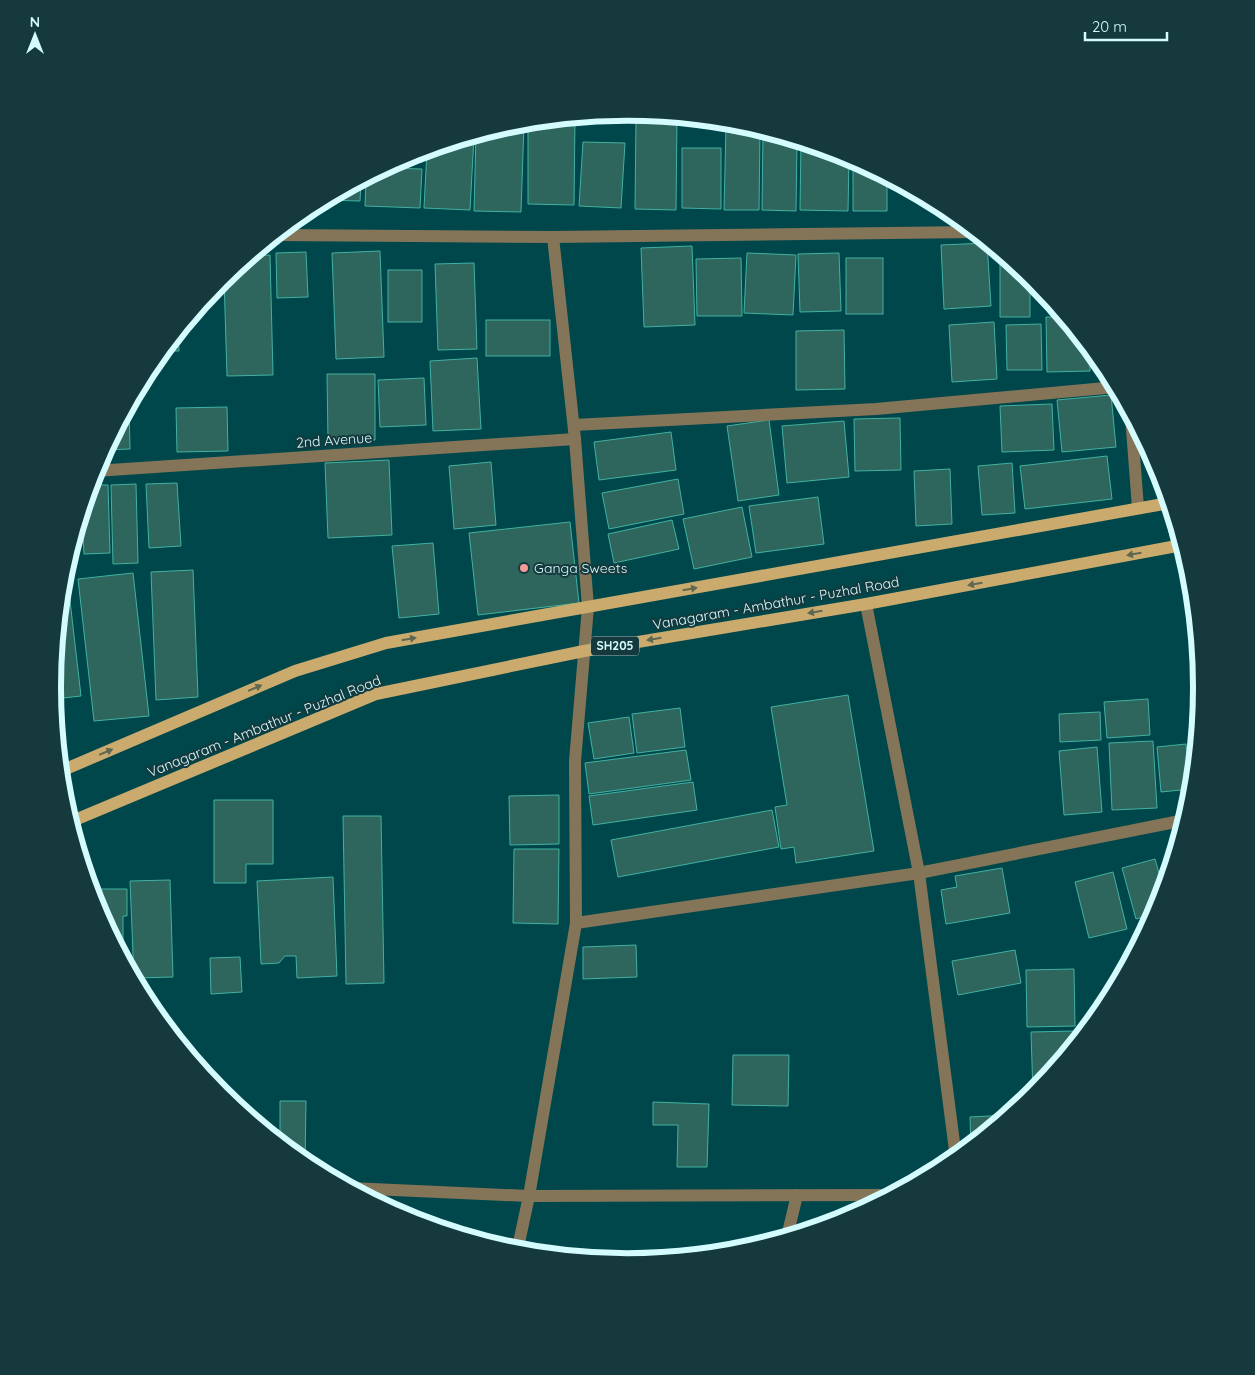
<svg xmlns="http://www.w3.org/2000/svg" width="1255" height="1375" font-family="Quicksand,sans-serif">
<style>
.building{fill:#2e655c;stroke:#41b2a2}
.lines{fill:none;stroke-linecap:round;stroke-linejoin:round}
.minor{stroke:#857558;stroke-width:12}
.primary{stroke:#cbab6d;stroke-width:12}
.oneway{fill:#5e6750}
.poi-dot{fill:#f59b98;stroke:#15393c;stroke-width:2}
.labels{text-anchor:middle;stroke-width:4;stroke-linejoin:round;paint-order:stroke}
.shield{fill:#15393c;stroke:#9bc2c4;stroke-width:1}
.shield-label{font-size:12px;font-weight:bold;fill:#d4fcff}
.street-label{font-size:14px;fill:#d4fcff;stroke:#15393c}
.poi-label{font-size:14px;fill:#d4fcff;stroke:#15393c;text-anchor:start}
.rim{fill:none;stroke:#d4fcff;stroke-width:6}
</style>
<rect width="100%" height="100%" fill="#00474b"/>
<g class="building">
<path d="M636,117L677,118L676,210L635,209Z"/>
<path d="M575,118L574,205L528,204V122Z"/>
<path d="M516,123H524L521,212L474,211L476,135Z"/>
<path d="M726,126H748L760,130L759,210H724Z"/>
<path d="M763,131L797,141L796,211L762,210Z"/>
<path d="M474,136L470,210L424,208L427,150Z"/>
<path d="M583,142L625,143L621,208L579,206Z"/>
<path d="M801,142L849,157L848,211L800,210Z"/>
<path d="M682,148H721V209L682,208Z"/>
<path d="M422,152V162L398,161L408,156Z"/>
<path d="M853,159L887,177V211H853Z"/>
<path d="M386,168L422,169L420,208L365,206L366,179Z"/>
<path d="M361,181L360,201L325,200Z"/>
<path d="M987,243L991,306L944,309L941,245Z"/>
<path d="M692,246L695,325L644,327L641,248Z"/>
<path d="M380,251L384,357L336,359L332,253Z"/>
<path d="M306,252L308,297L277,298L276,253Z"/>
<path d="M747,253L796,255L793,315L744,313Z"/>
<path d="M839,253L841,311L800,312L798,254Z"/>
<path d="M1000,253L1030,278V317H1000Z"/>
<path d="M270,255L273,375L227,376L224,278L252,256Z"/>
<path d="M741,258L742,316H697L696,259Z"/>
<rect x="846" y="258" width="37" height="56"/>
<path d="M474,263L477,349L438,350L435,264Z"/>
<rect x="388" y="270" width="34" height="52"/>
<path d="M1047,297L1059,312L1047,311Z"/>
<path d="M1046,317H1064L1090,349V371L1047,372Z"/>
<rect x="486" y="320" width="64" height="36"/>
<path d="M994,322L997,379L952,382L949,325Z"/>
<path d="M1041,324L1042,370H1007L1006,325Z"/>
<path d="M844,330L845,389L796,390V331Z"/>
<path d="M178,333L179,351H163Z"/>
<path d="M477,358L481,429L433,431L430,361Z"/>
<path d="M327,374H375V440L328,441Z"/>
<path d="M424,378L426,425L380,427L378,380Z"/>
<path d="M1111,395L1116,447L1062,452L1057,400Z"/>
<path d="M1052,404L1054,450L1002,452L1000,406Z"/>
<path d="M129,407L130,449L106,450Z"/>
<path d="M227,407L228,451L177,452L176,408Z"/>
<path d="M900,418L901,470L855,471L854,419Z"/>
<path d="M769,420L779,495L738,501L727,426Z"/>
<path d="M844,421L849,477L787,483L782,426Z"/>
<path d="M671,432L676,470L599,480L594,442Z"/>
<path d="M1107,456L1112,499L1025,509L1020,466Z"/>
<path d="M389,460L392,535L328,538L325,463Z"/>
<path d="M491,462L496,525L454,529L449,466Z"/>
<path d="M1012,463L1015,513L982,515L978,466Z"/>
<path d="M950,469L952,524L916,526L914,471Z"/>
<path d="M678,479L684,514L609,529L602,493Z"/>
<path d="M177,483L181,546L149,548L146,484Z"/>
<path d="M136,484L138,563L113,564L111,485Z"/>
<path d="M91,485H108L110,553L84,554L82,513Z"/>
<path d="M818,497L824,544L756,553L749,506Z"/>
<path d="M742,507L752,557L694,569L683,519Z"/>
<path d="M672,520L679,549L614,563L608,534Z"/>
<path d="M570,522L579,603L478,615L469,533Z"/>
<path d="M433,543L439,614L399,618L392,546Z"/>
<path d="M66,566L81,696L54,699L53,687L64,575Z"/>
<path d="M193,570L198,697L156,700L151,572Z"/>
<path d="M133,573L149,716L94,721L78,579Z"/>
<path d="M1195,614L1202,688L1201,708H1199Z"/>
<path d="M848,695L874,851L796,863L794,847L781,849L775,807L787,805L771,707Z"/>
<path d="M1148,699L1150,735L1107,738L1104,702Z"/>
<path d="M680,708L685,747L637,753L632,714Z"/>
<path d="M1100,712L1101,740L1060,742L1059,714Z"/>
<path d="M629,717L634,753L594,759L588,723Z"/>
<path d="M1153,741L1157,808L1112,810L1109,743Z"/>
<path d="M1186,744L1191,789L1161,792L1157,747Z"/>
<path d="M1097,747L1102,812L1064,815L1059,751Z"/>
<path d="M686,750L691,780L589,794L585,763Z"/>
<path d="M693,782L697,810L593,825L589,796Z"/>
<path d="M559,795V844L510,845L509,796Z"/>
<path d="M214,800H273V864H246V883H214Z"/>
<path d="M772,810L779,847L618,877L611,840Z"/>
<path d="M343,816H381L384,983L346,984Z"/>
<path d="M514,849H559L558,924L513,923Z"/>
<path d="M1155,859L1164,890L1159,908L1156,913L1136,919L1122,868Z"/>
<path d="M1002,868L1010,913L946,924L941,890L957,887L955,876Z"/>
<path d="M1113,872L1127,929L1089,938L1075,882Z"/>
<path d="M333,877L337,976L297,978L296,956H285L279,963L261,964L257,881Z"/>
<path d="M170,880L173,977L134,978L130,881Z"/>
<path d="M91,889H127V916H123V957L96,907Z"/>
<path d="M636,945L637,977L583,979V947Z"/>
<path d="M1015,950L1021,983L958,995L952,961Z"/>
<path d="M240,957L242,992L211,994L210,958Z"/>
<path d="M1074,969L1075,1026L1027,1027L1026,970Z"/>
<path d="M1076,1031V1043L1033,1095L1031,1032Z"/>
<path d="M733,1055H789L788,1106L732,1105Z"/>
<path d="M280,1101H306L305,1163L280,1143Z"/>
<path d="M653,1102L709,1104L707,1167H677L678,1125H653Z"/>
<path d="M1009,1115L971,1146L970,1117Z"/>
</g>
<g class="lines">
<g class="minor">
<path d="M277,235L553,237L975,232"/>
<path d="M553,237L575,439L588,607L575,761L576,923"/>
<path d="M1131,416L1138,508"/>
<path d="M574,425L876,409L1116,387"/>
<path d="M95,471L575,439"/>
<path d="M866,604L919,873L956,1158"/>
<path d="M350,1188L529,1196L892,1195"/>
<path d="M787,1237L797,1195"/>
<path d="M517,1252L529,1196L576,923L919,873L1185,820"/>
</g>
<g class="primary">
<path d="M61,771L295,671L386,643L1169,503"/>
<path d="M70,822L376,694L584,651L866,604L1182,545"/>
</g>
</g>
<defs><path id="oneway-solid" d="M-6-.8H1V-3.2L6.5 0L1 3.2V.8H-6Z" transform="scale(1.25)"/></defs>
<g class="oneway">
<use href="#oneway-solid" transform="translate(1134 554) rotate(170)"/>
<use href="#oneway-solid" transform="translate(975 584) rotate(170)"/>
<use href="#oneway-solid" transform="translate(690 589) rotate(-10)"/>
<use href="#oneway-solid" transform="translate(815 612) rotate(171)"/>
<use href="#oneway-solid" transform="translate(409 639) rotate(-10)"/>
<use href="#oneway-solid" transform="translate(654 639) rotate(171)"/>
<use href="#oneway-solid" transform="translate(255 688) rotate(-23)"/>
<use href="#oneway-solid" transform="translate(106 752) rotate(-23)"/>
</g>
<circle class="poi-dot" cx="524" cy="568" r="5"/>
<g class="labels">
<rect class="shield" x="591" y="636.5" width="48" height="19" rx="4"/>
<g class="shield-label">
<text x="615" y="650">SH205</text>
</g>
<g class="street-label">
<text transform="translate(334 440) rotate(-4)" y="5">2nd Avenue</text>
<text transform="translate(776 603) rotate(-10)" y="5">Vanagaram - Ambathur - Puzhal Road</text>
<text transform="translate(264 726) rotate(-22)" y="5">Vanagaram - Ambathur - Puzhal Road</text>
</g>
<g class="poi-label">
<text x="534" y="573">Ganga Sweets</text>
</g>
</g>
<path d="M0 0H1255V1375H0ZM61 687a566 566 0 1 1 1132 0a566 566 0 1 1-1132 0Z" fill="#15393c" fill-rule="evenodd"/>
<path class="rim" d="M61 687a566 566 0 1 1 1132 0a566 566 0 1 1-1132 0Z"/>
<g transform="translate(35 35)" stroke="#15393c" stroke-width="4" paint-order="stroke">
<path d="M0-4L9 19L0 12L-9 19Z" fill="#d4fcff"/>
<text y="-8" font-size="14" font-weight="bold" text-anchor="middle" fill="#d4fcff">N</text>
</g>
<path d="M1085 32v8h82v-8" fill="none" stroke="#d4fcff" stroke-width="2.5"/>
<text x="1092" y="32" font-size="15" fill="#d4fcff" stroke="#15393c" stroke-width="4" paint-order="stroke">20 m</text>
</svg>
